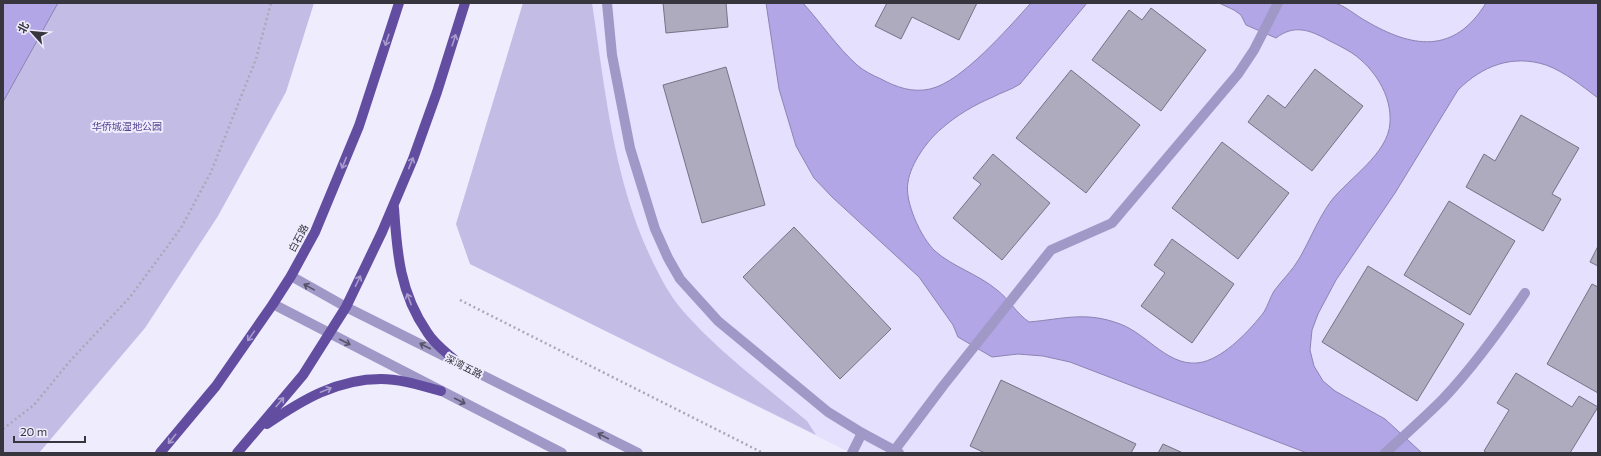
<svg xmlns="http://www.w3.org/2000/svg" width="1601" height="456" font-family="Commissioner,'Noto Sans SC',sans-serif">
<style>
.built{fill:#e4e0fd}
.green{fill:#c3bde6}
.water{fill:#b2a6e7;stroke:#8d84b4}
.building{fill:#aeabbf;stroke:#767386}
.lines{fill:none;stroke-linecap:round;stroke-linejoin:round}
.path{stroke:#aaa8b6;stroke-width:2.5;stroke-dasharray:2 3;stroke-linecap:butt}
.minor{stroke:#a098c7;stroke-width:10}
.major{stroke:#624da0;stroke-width:10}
.oneway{stroke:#a89cce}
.oneway2{stroke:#565367}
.labels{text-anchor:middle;stroke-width:4;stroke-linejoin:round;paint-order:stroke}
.park-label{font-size:10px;fill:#574491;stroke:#eeecfd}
.street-label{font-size:10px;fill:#37353e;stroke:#eeecfd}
</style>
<rect width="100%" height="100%" fill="#eeecfd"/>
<path class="built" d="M523,3H1598V453H851L470,264L456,224Z"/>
<g class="green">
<path d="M3,3H314L286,92L218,216L145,328L39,453H3Z"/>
<path d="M523,3H592C605,88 613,177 650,256C659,275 669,295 683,311C719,352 765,386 807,421L816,435L470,264L456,224Z"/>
</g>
<g class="water">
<path d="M3,3H58L3,102Z"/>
<path d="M766,3H803C821,23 837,47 857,65C864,71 872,75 881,79C896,87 912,93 930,89C962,82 1008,28 1031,3H1087L1020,84C1011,90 1002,92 993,97C974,105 957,115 941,129C927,141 911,163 908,182C904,201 921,238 935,251C953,267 978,274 997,290C1009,299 1016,313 1029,322C1063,319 1086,311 1120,324C1148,334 1170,370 1203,362C1226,356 1250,330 1264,312C1268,305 1270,298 1274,291C1282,280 1292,271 1299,259C1310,240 1318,219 1331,201C1349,178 1388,154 1390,123C1392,95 1374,68 1352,53C1344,48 1336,44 1328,40C1310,30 1294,24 1276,38L1246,25L1241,15L1234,10L1219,3C1245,3 1272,3 1298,3C1310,3 1323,1 1334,3C1343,4 1358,17 1366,21C1412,48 1454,55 1486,3H1598V98C1582,86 1565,72 1546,65C1512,54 1482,66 1458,90L1395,193L1336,280L1318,314L1312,330L1310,350L1314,366L1323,381L1335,391L1385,419L1422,453H1307L1070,362L1043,356L1018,354L992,357L958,337L953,325L919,277L832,197L814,178L796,146L779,89Z"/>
</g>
<g class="building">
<path d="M663,3H726L728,27L666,33Z"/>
<path d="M887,3H977L959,40L912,17L901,39L875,26Z"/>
<path d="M1151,8L1206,50L1161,111L1092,60L1129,10L1142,20Z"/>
<path d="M726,67L765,205L702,223L663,85Z"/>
<path d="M1315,69L1363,106L1312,171L1248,122L1268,95L1285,108Z"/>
<path d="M1071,70L1140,125L1086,193L1016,138Z"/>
<path d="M1521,115L1579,148L1552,194L1561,199L1543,231L1466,187L1484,154L1495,161Z"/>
<path d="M1222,142L1289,193L1238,259L1172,208Z"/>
<path d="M993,154L1050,203L1002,260L953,218L981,184L973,178Z"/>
<path d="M1449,201L1515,241L1470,315L1404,275Z"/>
<path d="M794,227L891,329L840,379L743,277Z"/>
<path d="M1172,239L1234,284L1192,343L1141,306L1165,273L1154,265Z"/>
<path d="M1598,246V266L1590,262Z"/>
<path d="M1368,266L1464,324L1417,401L1322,342Z"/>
<path d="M1592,284L1598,287V393L1547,364Z"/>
<path d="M1516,373L1572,407L1579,396L1598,407L1570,453H1487L1484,451L1509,410L1497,403Z"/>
<path d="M1001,380L1136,444L1131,453H985L970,446Z"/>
<path d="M1163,444L1183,453H1158Z"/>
</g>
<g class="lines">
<g class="path">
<path d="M460,300L763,453"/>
<path d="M3,429L34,405L70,361L130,297L181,228L211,172L256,59L271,3"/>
</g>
<g class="minor">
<path d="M607,3L612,55L630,148L655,229L668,258L680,279L718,321L828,412L862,433L899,453"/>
<path d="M291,276L346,307L638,453"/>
<path d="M273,304L562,453"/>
<path d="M894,451L943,386L1051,250L1112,223L1238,74L1254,50L1278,3"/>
<path d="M852,453L862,433"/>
<path d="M1385,453C1405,435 1425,417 1443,399C1474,366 1500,330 1525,293"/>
</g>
<g class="major">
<path d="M394,208C397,254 400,293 427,332C434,344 447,353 457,362"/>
<path d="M267,424C302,400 337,379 381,379C402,379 422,386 441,391"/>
<path d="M160,453L216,386L273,304L291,276L315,232L359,126L399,3"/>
<path d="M237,453L303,375L346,307L382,232L413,159L437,92L465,3"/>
</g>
</g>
<defs><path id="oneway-shaft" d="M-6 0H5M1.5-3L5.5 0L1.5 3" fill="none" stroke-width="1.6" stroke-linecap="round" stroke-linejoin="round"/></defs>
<g class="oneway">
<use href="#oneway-shaft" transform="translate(387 40) rotate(108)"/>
<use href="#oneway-shaft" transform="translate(454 40) rotate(-72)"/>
<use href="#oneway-shaft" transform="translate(344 163) rotate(112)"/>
<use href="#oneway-shaft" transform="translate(411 163) rotate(-68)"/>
<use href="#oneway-shaft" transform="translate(358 281) rotate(-64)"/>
<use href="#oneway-shaft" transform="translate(409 299) rotate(-111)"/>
<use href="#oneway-shaft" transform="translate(251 336) rotate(125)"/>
<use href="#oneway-shaft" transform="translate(326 390) rotate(-22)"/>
<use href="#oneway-shaft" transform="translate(280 402) rotate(-50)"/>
<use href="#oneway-shaft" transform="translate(172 439) rotate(129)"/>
</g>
<g class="oneway2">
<use href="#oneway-shaft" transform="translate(309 287) rotate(-151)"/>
<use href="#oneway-shaft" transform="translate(345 342) rotate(27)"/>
<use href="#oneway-shaft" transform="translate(425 346) rotate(-153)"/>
<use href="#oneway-shaft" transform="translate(460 401) rotate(27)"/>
<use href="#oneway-shaft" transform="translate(603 436) rotate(-153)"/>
</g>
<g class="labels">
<g class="park-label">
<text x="127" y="130">华侨城湿地公园</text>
</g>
<g class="street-label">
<text transform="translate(298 238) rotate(-62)" y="4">白石路</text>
<text transform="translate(464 366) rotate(27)" y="4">深湾五路</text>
</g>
</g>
<rect width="1601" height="456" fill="none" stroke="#37353e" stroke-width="8"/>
<g transform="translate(32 32) rotate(297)" stroke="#eeecfd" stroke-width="3" paint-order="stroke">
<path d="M0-3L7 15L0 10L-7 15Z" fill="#37353e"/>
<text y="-6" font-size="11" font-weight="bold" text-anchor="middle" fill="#37353e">北</text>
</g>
<path d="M14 436v6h71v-6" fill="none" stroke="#37353e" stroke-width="2"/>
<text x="20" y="436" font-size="12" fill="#37353e" stroke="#eeecfd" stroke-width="3" paint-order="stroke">20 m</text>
</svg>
